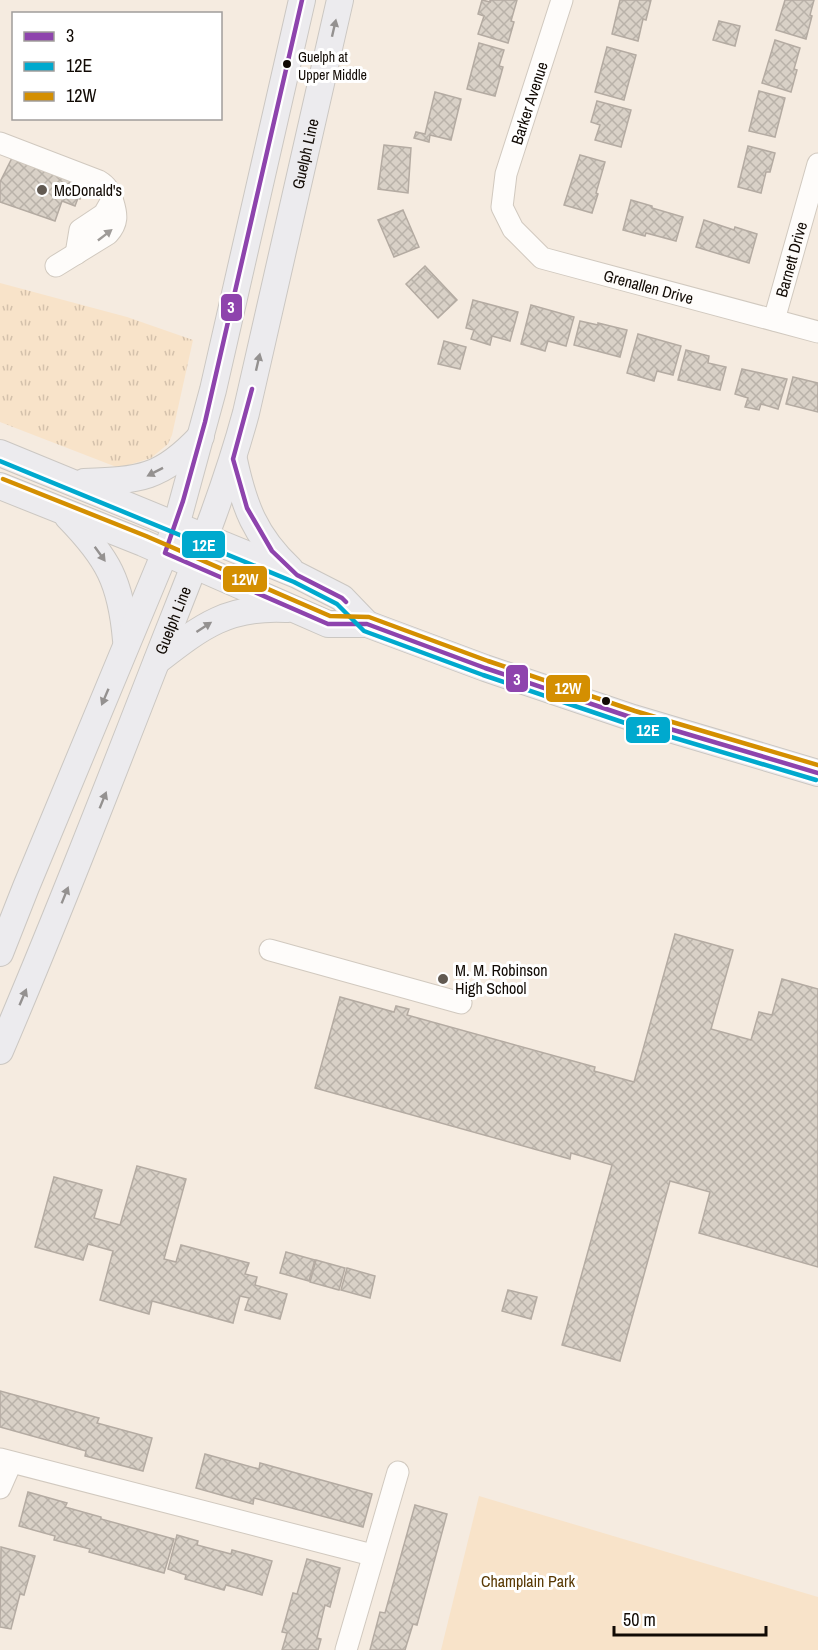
<svg xmlns="http://www.w3.org/2000/svg" width="818" height="1650" font-family="'Archivo Narrow',sans-serif">
<style>
.grass{fill:url(#grass-tufts)}
.park{fill:#f8e3c9}
.building{fill:url(#building-cross-hatch);stroke:#b4aba2;stroke-width:1.5}
.lines{fill:none;stroke-linecap:round;stroke-linejoin:round}
.minor-casing{stroke:#d1c9bf;stroke-width:23}
.major-casing{stroke:#cbc7c2;stroke-width:28}
.minor{stroke:#fefcfa;stroke-width:21}
.major{stroke:#ecebee;stroke-width:26}
.bus-1-casing{stroke:#fff;stroke-width:9}
.bus-2-casing{stroke:#fff;stroke-width:9}
.bus-3-casing{stroke:#fff;stroke-width:9}
.bus-1{stroke:#8e44ad;stroke-width:4.5}
.bus-2{stroke:#00a9ce;stroke-width:4.5}
.bus-3{stroke:#d48f01;stroke-width:4.5}
.oneway{fill:#949190}
.oneway2{fill:#9f9b98}
.bus-dot{fill:#110a04;stroke:#fff;stroke-width:2}
.poi-dot{fill:#615951;stroke:#fff;stroke-width:2}
.labels{text-anchor:middle;stroke-width:6;stroke-linejoin:round;paint-order:stroke}
.bus-label{font-size:14px;fill:#110a04;stroke:#fff;text-anchor:start}
.street-label{font-size:16px;fill:#110a04;stroke:#fff}
.poi-label{font-size:16px;fill:#110a04;stroke:#fff;text-anchor:start}
.park-label{font-size:16px;fill:#583803;stroke:#fff}
.line-badge{stroke:#fff;stroke-width:2}
.badge-label{font-size:16px;text-anchor:middle;font-weight:bold;fill:#fff}
</style>
<defs>
<pattern id="grass-tufts" width="24" height="20" patternUnits="userSpaceOnUse" patternTransform="scale(1.5)"><rect width="24" height="20" fill="#f8e3c9"/><path d="M3 7l-1-3M5 7V3M7 7l1-3M15 17l-1-3M17 17v-4M19 17l1-3" fill="none" stroke="#d4c1ab"/></pattern>
<pattern id="building-cross-hatch" width="8" height="8" patternUnits="userSpaceOnUse" patternTransform="scale(1.5)"><rect width="8" height="8" fill="#d9d1c7"/><path d="M0 0l8 8M0 8l8-8" fill="none" stroke="#b9b2a9"/></pattern>
</defs>
<rect width="100%" height="100%" fill="#f5ebe0"/>
<path class="grass" d="M0,283L127,317L193,340L172,435L168,444L151,458L119,468L0,422Z"/>
<path class="park" d="M479,1496L818,1597V1650H441Z"/>
<g class="building">
<path d="M482,0L490,2V0H517L511,21L514,22L508,43L478,34L484,16L478,14Z"/>
<path d="M620,0H651L646,20L643,19L638,41L612,34Z"/>
<path d="M785,0H814L810,15L812,16L806,39L776,30Z"/>
<path d="M719,21L740,26L735,46L713,40Z"/>
<path d="M775,40L800,48L794,69L797,70L791,92L762,83Z"/>
<path d="M479,43L504,50L499,66L503,67L495,96L467,89Z"/>
<path d="M607,47L636,55L624,100L595,92Z"/>
<path d="M759,91L785,98L775,137L749,131Z"/>
<path d="M435,92L461,99L451,140L430,135L429,142L414,138L416,132L425,134Z"/>
<path d="M597,101L631,110L621,147L595,140L600,125L591,122Z"/>
<path d="M384,145L411,148L408,193L378,189Z"/>
<path d="M748,146L775,153L770,172H766L761,193L738,187Z"/>
<path d="M580,155L605,162L596,193L598,194L592,213L564,205Z"/>
<path d="M13,156L86,182L80,199L78,198L75,206L62,201L55,221L0,202V182Z"/>
<path d="M631,200L652,206V208L683,217L676,241L646,233L645,236L623,230Z"/>
<path d="M403,210L419,247L394,257L378,220Z"/>
<path d="M704,220L734,230L735,227L757,234L749,263L696,247Z"/>
<path d="M425,266L457,300L438,318L406,284Z"/>
<path d="M473,300L518,312L510,341L492,336L490,345L471,339L474,330L466,328Z"/>
<path d="M531,305L574,317L566,346L548,341L545,351L521,344Z"/>
<path d="M580,321L598,325V323L627,330L620,357L574,345Z"/>
<path d="M638,334L681,346L673,375L657,371L654,381L627,373Z"/>
<path d="M444,341L466,347L460,369L438,364Z"/>
<path d="M686,350L709,356L708,363L726,367L720,390L678,380Z"/>
<path d="M742,369L787,379L778,409L761,404L759,410L745,407L748,398L735,394Z"/>
<path d="M793,377L818,383V412L786,404Z"/>
<path d="M675,934L733,950L711,1029L751,1040L759,1012L772,1015L782,979L818,989V1267L699,1233L710,1192L670,1181L620,1361L562,1345L612,1165L571,1153L570,1159L315,1088L340,997L394,1012L396,1006L409,1009L407,1015L595,1067L594,1071L634,1082Z"/>
<path d="M137,1166L186,1179L164,1259L176,1262L181,1245L249,1263L245,1274L257,1277L255,1285L287,1294L280,1319L245,1310L249,1298L240,1296L233,1323L152,1301L149,1314L100,1300L113,1251L88,1244L83,1260L35,1247L54,1177L102,1190L94,1218L120,1225Z"/>
<path d="M286,1252L315,1260L309,1281L280,1273Z"/>
<path d="M316,1260L345,1268L339,1290L310,1282Z"/>
<path d="M347,1268L375,1276L370,1298L341,1290Z"/>
<path d="M508,1290L537,1297L531,1319L502,1311Z"/>
<path d="M0,1391L99,1418L97,1423L152,1438L143,1471L85,1456L86,1451L0,1427Z"/>
<path d="M205,1454L259,1469L260,1463L372,1494L363,1527L254,1498L253,1504L196,1488Z"/>
<path d="M28,1492L67,1503L65,1507L101,1517V1519L174,1539L164,1573L89,1552L90,1549L54,1540L55,1536L19,1526Z"/>
<path d="M415,1505L447,1514L417,1625L413,1624L405,1650H370L380,1612L385,1613Z"/>
<path d="M177,1535L198,1541L197,1545L231,1554L232,1550L272,1561L262,1595L226,1585L224,1590L185,1579L186,1575L168,1569Z"/>
<path d="M1,1547L35,1556L24,1595L20,1594L11,1629L0,1627Z"/>
<path d="M307,1559L340,1568L330,1607L325,1605L317,1638L321,1639L318,1650H282L287,1633L282,1632L293,1593L297,1594Z"/>
</g>
<g class="lines">
<defs>
<g id="minor">
<path id="s1" d="M562,0L506,174L502,207L513,229L542,258L818,332"/>
<path d="M0,143L99,181C109,187 109,192 113,202C117,215 118,223 108,234L56,266"/>
<path d="M76,254L80,230L104,214L112,200"/>
<path id="s2" d="M774,320L818,164"/>
<path d="M270,950L461,1003"/>
<path d="M0,1459L372,1555"/>
<path d="M0,1488L11,1463"/>
<path d="M346,1650L398,1472"/>
</g>
<g id="major">
<path d="M0,453L297,575L342,598L367,624"/>
<path d="M234,460C244,506 255,536 290,569"/>
<path d="M84,482C140,480 161,479 201,436"/>
<path d="M0,486L143,543L328,624H367L485,668L633,718L818,773"/>
<path d="M68,517C108,558 121,582 126,640"/>
<path d="M157,661C201,627 227,606 286,609"/>
<path d="M0,953L26,887L176,526L213,390L302,0"/>
<path id="s3" d="M0,1051C55,922 106,791 157,660C189,578 223,498 246,413L340,0"/>
</g>
</defs>
<use href="#minor" class="minor-casing"/>
<use href="#major" class="major-casing"/>
<use href="#minor" class="minor"/>
<use href="#major" class="major"/>
<defs>
<g id="bus-1">
<path d="M302,0L205,422L183,501L165,553L328,624H367L485,668L633,718L818,773"/>
<path d="M252,389L233,459L247,508L272,551L297,575L342,598L346,602"/>
</g>
<path id="bus-2" d="M0,461L294,582L337,604L364,631L483,675L631,725L816,780"/>
<path id="bus-3" d="M3,479L146,536L330,616L369,617L488,661L635,711L818,765"/>
</defs>
<use href="#bus-1" class="bus-1-casing"/>
<use href="#bus-2" class="bus-2-casing"/>
<use href="#bus-3" class="bus-3-casing"/>
<use href="#bus-1" class="bus-1"/>
<use href="#bus-2" class="bus-2"/>
<use href="#bus-3" class="bus-3"/>
</g>
<defs><path id="oneway-solid" d="M-6-.8H1V-3.2L6.5 0L1 3.2V.8H-6Z" transform="scale(1.5)"/></defs>
<g class="oneway">
<use href="#oneway-solid" transform="translate(334 28) rotate(-77)"/>
<use href="#oneway-solid" transform="translate(258 362) rotate(-77)"/>
<use href="#oneway-solid" transform="translate(155 472) rotate(153)"/>
<use href="#oneway-solid" transform="translate(100 554) rotate(54)"/>
<use href="#oneway-solid" transform="translate(204 627) rotate(-33)"/>
<use href="#oneway-solid" transform="translate(105 697) rotate(113)"/>
<use href="#oneway-solid" transform="translate(103 800) rotate(-68)"/>
<use href="#oneway-solid" transform="translate(65 895) rotate(-68)"/>
<use href="#oneway-solid" transform="translate(23 997) rotate(-67)"/>
</g>
<use class="oneway2" href="#oneway-solid" transform="translate(105 235) rotate(-38)"/>
<g class="bus-dot">
<circle cx="287" cy="64" r="5"/>
<circle cx="606" cy="701" r="5"/>
</g>
<g class="poi-dot">
<circle cx="42" cy="190" r="6"/>
<circle cx="443" cy="979" r="6"/>
</g>
<g class="labels">
<g class="bus-label">
<text x="298" y="62">Guelph at<tspan x="298" dy="18">Upper Middle</tspan></text>
</g>
<g class="street-label">
<text transform="translate(529 103) rotate(-72)" y="6">Barker Avenue</text>
<text dy="6" stroke="none"><textPath href="#s3" startOffset="950">Guelph Line</textPath></text>
<text dy="6" stroke="none"><textPath href="#s2" startOffset="63">Barnett Drive</textPath></text>
<text dy="6" stroke="none"><textPath href="#s1" startOffset="392">Grenallen Drive</textPath></text>
<text dy="6" stroke="none"><textPath href="#s3" startOffset="464">Guelph Line</textPath></text>
</g>
<g class="poi-label">
<text x="54" y="196">McDonald's</text>
<text x="455" y="976">M. M. Robinson<tspan x="455" dy="18">High School</tspan></text>
</g>
<g class="park-label">
<text x="528" y="1587">Champlain Park</text>
</g>
</g>
<g class="line-badge">
<rect x="220" y="293" width="23" height="29" rx="6" fill="#8e44ad"/>
<rect x="181" y="530" width="45" height="29" rx="6" fill="#00a9ce"/>
<rect x="222" y="565" width="46" height="28" rx="6" fill="#d48f01"/>
<rect x="505" y="664" width="24" height="29" rx="6" fill="#8e44ad"/>
<rect x="545" y="674" width="46" height="29" rx="6" fill="#d48f01"/>
<rect x="625" y="716" width="46" height="28" rx="6" fill="#00a9ce"/>
</g>
<g class="badge-label">
<text x="231" y="313">3</text>
<text x="204" y="551">12E</text>
<text x="245" y="585">12W</text>
<text x="517" y="685">3</text>
<text x="568" y="694">12W</text>
<text x="648" y="736">12E</text>
</g>
<rect x="12" y="12" width="210" height="108" fill="#ffffff" stroke="#a09d9b" stroke-width="1.5"/>
<rect x="24" y="32" width="30" height="9" fill="#8e44ad" stroke="#a09d9b" stroke-width="1.5"/>
<text x="66" y="42" font-size="18" fill="#110a04">3</text>
<rect x="24" y="62" width="30" height="9" fill="#00a9ce" stroke="#a09d9b" stroke-width="1.5"/>
<text x="66" y="72" font-size="18" fill="#110a04">12E</text>
<rect x="24" y="92" width="30" height="9" fill="#d48f01" stroke="#a09d9b" stroke-width="1.5"/>
<text x="66" y="102" font-size="18" fill="#110a04">12W</text>
<path d="M614 1626v9h152v-9" fill="none" stroke="#110a04" stroke-width="3"/>
<text x="623" y="1626" font-size="18" fill="#110a04" stroke="#ffffff" stroke-width="4.5" paint-order="stroke">50 m</text>
</svg>
